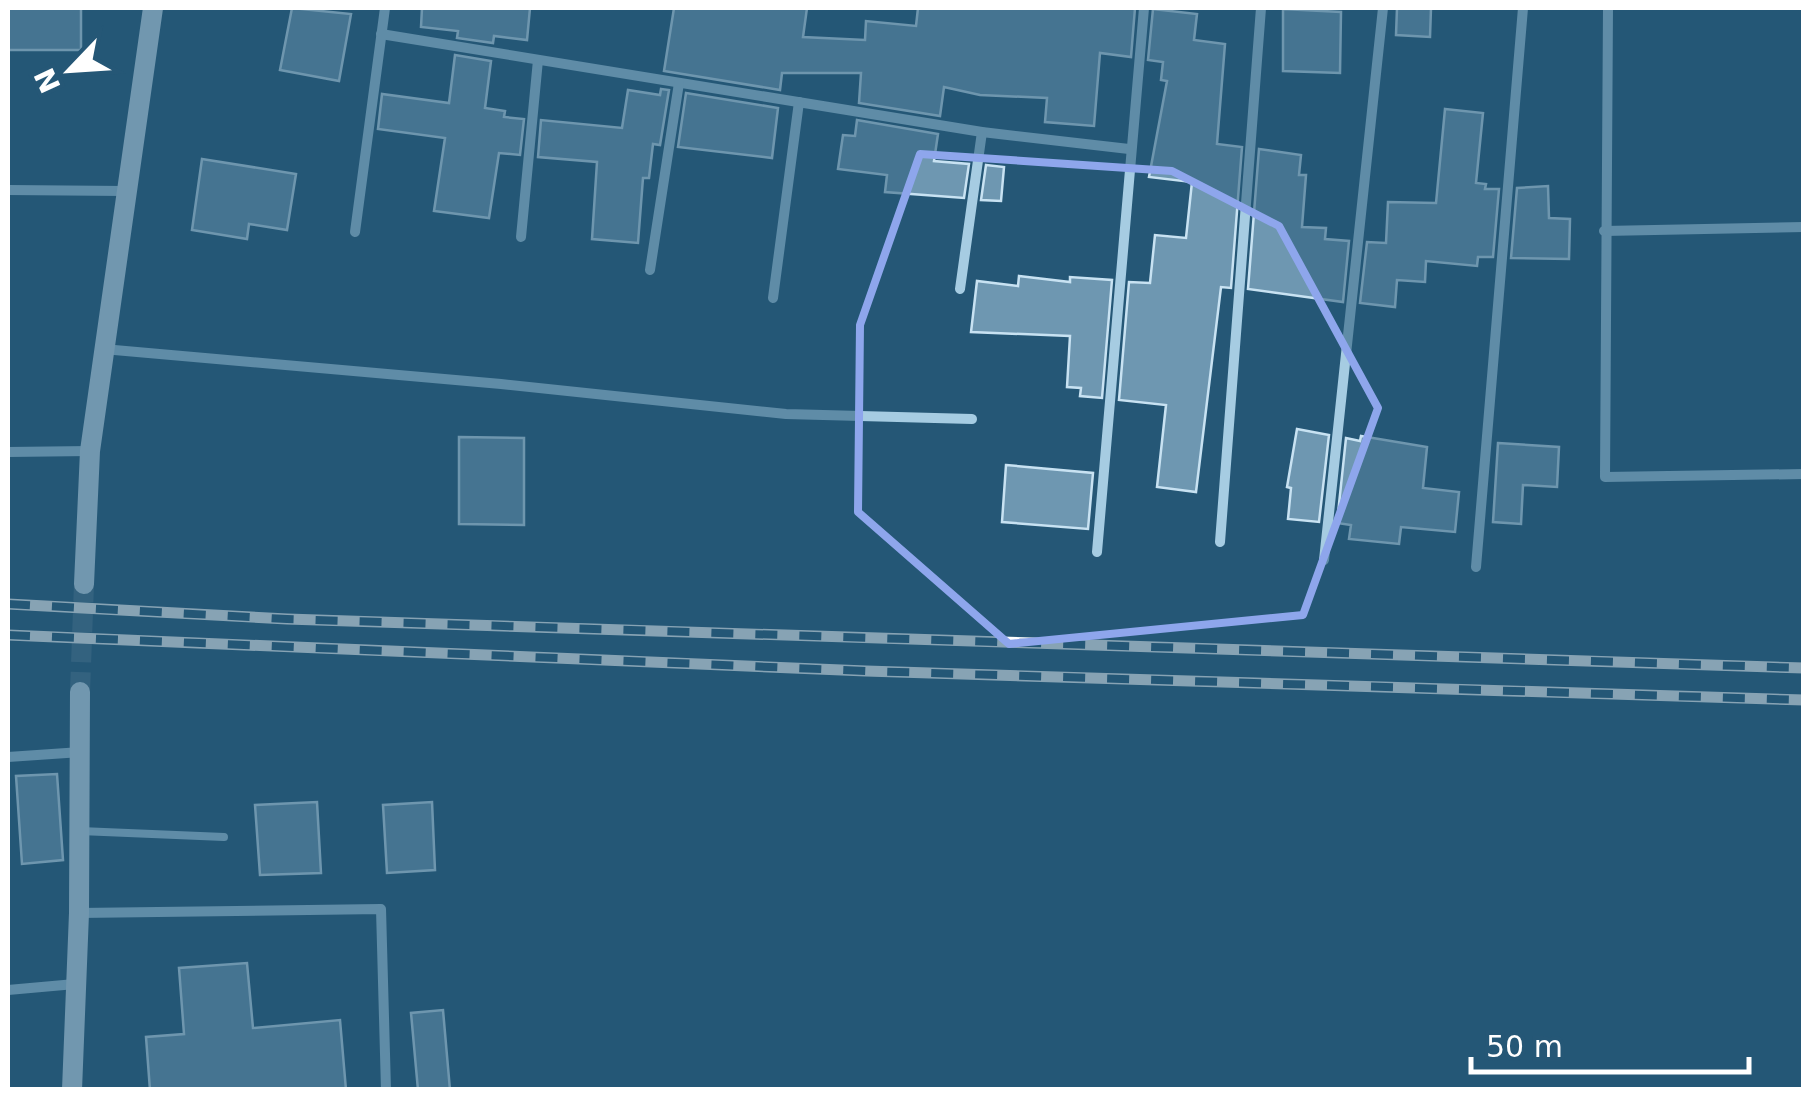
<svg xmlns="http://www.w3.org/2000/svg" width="1811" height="1097" font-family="'DejaVu Sans',sans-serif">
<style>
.building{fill:#6e97b1;stroke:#c8e2f2;stroke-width:2.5}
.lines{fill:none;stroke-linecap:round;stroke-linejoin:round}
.secondary-tunnel{stroke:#46708b;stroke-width:20;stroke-dasharray:20 10;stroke-linecap:butt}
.lane{stroke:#a6cce2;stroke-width:8}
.street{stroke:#a6cce2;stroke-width:10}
.secondary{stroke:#cee4f3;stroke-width:20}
.rail-casing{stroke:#fff;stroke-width:11}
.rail{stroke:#255776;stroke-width:8;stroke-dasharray:22;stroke-linecap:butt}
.marked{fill:none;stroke:#8ea6ec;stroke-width:8;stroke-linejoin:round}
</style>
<rect width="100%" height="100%" fill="#255776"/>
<g class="building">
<rect x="8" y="8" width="73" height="42"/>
<path d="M292,8L351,14L339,81L280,70Z"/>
<path d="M422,8H530L527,40L494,36L493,43L457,38L458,31L421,27Z"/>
<path d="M674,8H807L803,37L865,40L866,21L916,26L918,8H1135L1131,57L1100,53L1094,126L1045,122L1047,98L980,95L944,87L940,116L859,103L861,73H782L780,90L664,71Z"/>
<path d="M1397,8H1431L1430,37L1396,35Z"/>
<path d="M1153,9L1197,14L1194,40L1225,44L1217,144L1242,147L1231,288L1221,287L1196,492L1157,487L1166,405L1119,400L1129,282L1150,283L1155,235L1186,238L1192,182L1149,177L1167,81L1161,80L1163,62L1148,60Z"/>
<path d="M1283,9L1341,12L1340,73L1283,71Z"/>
<path d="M455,55L491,61L485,108L505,111L504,117L524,119L520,155L499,153L489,218L434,211L445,138L378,129L382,94L449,103Z"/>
<path d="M661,89L669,90L660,145L653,144L649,178H643L638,243L592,239L597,162L538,157L541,120L622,128L628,90L660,95Z"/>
<path d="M686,93L778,108L772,158L678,147Z"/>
<path d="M1445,109L1483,113L1476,183L1486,184L1485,189H1499L1493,257H1478L1477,266L1426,261L1425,282L1397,280L1395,307L1360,303L1367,242L1386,243L1388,202L1436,203Z"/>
<path d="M857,120L938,134L934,161L969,164L964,198L885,192L887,175L838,169L843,135L855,136Z"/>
<path d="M1259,149L1301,155L1299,175H1306L1302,227L1326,228L1325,239L1349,241L1343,302L1248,289Z"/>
<path d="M202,159L296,174L287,230L249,224L247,239L192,230Z"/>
<path d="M986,165L1004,167L1001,201L981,200Z"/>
<path d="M1548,186L1549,218L1570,219L1569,259L1511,258L1517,188Z"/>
<path d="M1019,276L1070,282V277L1112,280L1102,398L1080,396L1081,388L1067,387L1070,336L971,332L977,281L1018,286Z"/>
<path d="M1297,429L1329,435L1319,522L1288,519L1291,488L1287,487Z"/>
<path d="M1361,436L1427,447L1423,488L1459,492L1455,532L1401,527L1399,544L1349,539L1351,525L1337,523L1346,438L1360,441Z"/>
<path d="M459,437L524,438V525L459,524Z"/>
<path d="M1498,443L1559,447L1557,487L1523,485L1521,524L1493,522Z"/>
<path d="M1006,465L1093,473L1088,529L1002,522Z"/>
<path d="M57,774L63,860L22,864L16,776Z"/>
<path d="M317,802L321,873L260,875L255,805Z"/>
<path d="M432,802L435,870L387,873L383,805Z"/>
<path d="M247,963L253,1028L340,1020L346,1090H150L146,1037L184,1034L179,968Z"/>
<path d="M443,1010L450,1090H418L411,1013Z"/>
</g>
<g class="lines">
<path class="secondary-tunnel" d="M80,692L84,584"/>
<path class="lane" d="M80,831L224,837"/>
<g class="street">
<path d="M1608,8L1605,477L1804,474"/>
<path d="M381,34L982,132L1129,149"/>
<path d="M8,190L125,191"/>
<path d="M1604,231L1804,227"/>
<path d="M355,232L385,8"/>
<path d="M521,237L538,60"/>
<path d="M650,270L679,83"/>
<path d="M960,289L982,132"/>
<path d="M773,298L799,102"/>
<path d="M103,349L501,384L786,414L972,419"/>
<path d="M8,452L90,451"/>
<path d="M1220,542L1261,8"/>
<path d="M1097,552L1144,8"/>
<path d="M1324,560L1383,8"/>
<path d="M1476,567L1523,8"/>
<path d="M8,757L81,752"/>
<path d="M79,913L381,909L386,1090"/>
<path d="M8,990L75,984"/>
</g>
<g class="secondary">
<path d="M84,584L90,451L153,8"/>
<path d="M72,1090L79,913L80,692"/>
</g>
<defs>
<g id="rail">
<path d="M8,604L287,619L1804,668"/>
<path d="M8,635L866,671L1804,700"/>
</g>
</defs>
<use href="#rail" class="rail-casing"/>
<use href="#rail" class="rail"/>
</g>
<path d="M0 0H1811V1097H0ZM920,154L1172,171L1279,226L1378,408L1303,615L1009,644L858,512L860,325Z" fill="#255776" fill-opacity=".55" fill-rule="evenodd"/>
<path class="marked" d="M920,154L1172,171L1279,226L1378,408L1303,615L1009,644L858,512L860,325Z"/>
<rect width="1811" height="1097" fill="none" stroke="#ffffff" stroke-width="20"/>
<g transform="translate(70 70) rotate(245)" stroke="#255776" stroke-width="8" paint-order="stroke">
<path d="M0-8L18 38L0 25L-18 38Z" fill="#ffffff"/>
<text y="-15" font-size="28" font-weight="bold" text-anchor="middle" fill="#ffffff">N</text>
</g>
<path d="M1471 1057v15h278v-15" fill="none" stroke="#ffffff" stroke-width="5"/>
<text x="1486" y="1057" font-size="30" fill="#ffffff" stroke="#255776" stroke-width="8" paint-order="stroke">50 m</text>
</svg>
